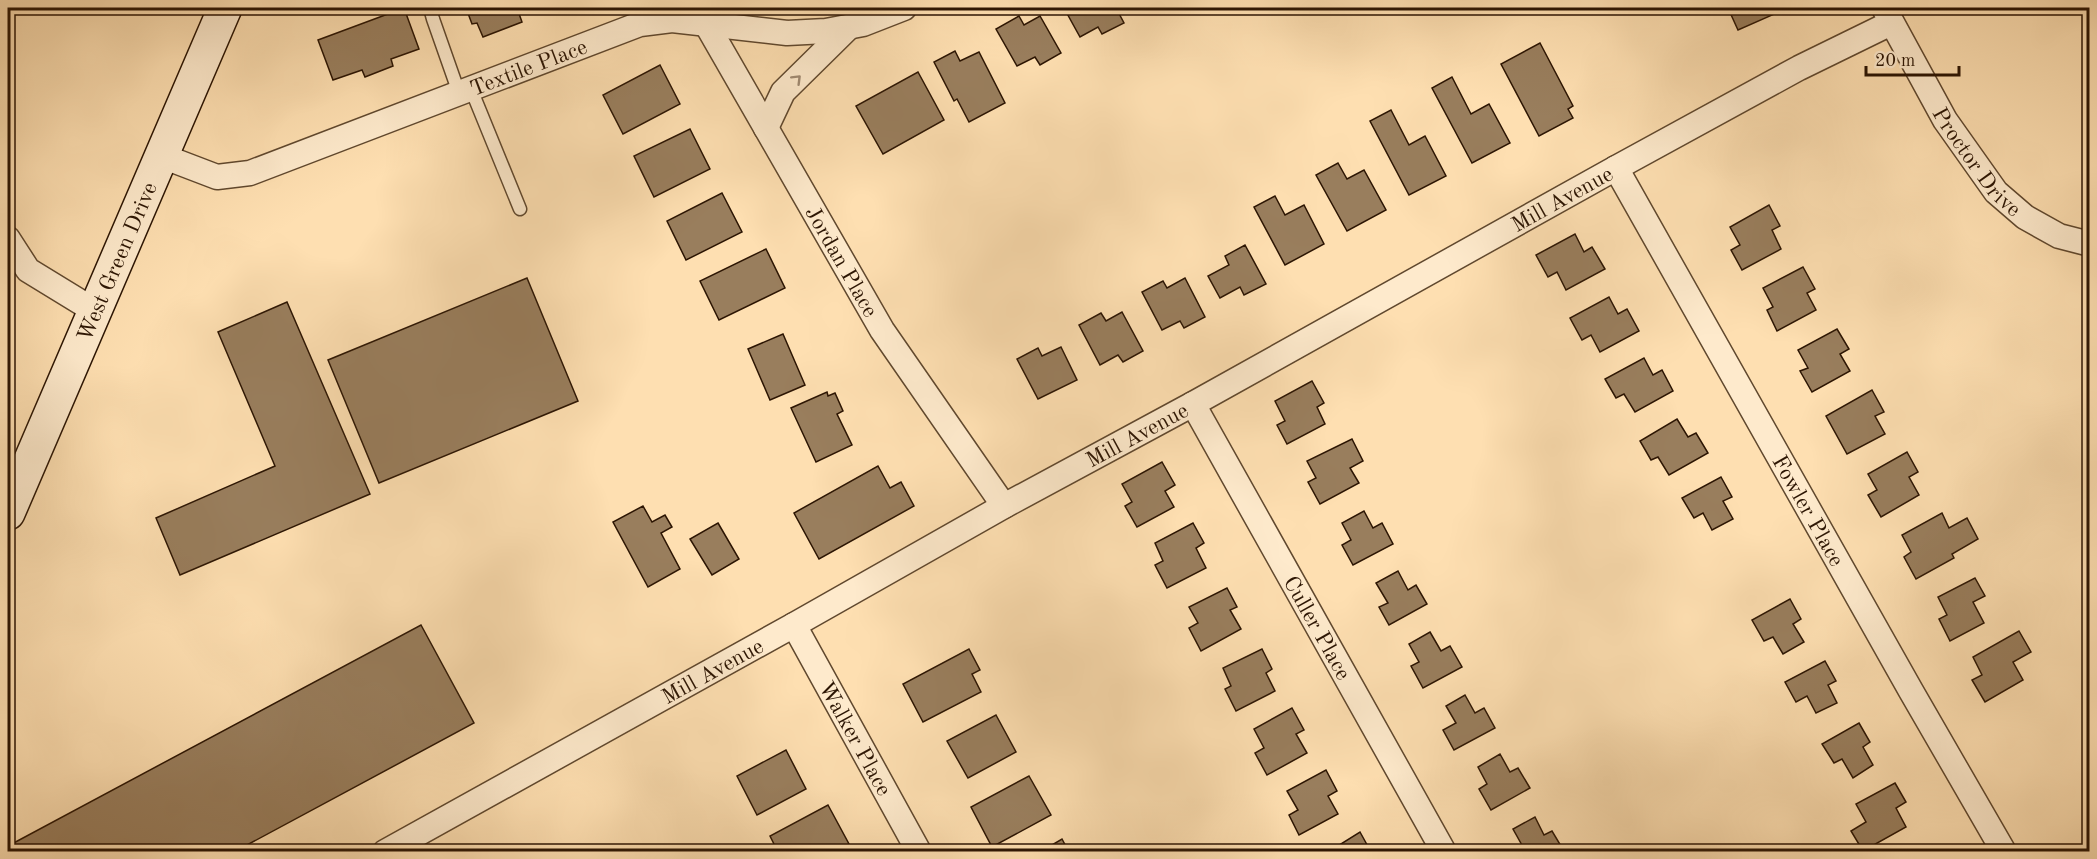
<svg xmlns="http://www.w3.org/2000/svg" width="2097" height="859" font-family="'Old Standard TT',serif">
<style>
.building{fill:#997e5d;stroke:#2c1503;stroke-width:1.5}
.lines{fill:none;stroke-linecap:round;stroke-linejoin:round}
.service-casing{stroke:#60482e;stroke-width:15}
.minor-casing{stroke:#60482e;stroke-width:27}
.secondary-casing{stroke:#2c1503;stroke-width:36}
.service{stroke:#feeacc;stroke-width:12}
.minor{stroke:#feeacc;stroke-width:24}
.secondary{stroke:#feeacc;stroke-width:33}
.oneway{stroke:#a08a72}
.labels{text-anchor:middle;stroke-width:4.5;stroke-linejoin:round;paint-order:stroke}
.street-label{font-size:22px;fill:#2c1503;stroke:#feeacc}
</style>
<rect width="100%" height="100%" fill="#fedfb1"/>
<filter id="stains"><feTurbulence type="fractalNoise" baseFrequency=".00333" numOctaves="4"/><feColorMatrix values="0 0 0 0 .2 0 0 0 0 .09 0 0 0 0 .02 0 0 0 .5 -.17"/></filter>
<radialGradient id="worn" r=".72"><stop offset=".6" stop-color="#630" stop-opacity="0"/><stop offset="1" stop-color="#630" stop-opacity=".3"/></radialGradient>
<g class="building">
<path d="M404,8L419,49L391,59L393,66L365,77L362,70L333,80L318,40Z"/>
<path d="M466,8H517L522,22L483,37L477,23L472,24Z"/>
<path d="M1064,8H1116L1124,23L1102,34L1098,27L1080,37Z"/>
<path d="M1728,8H1788L1738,30Z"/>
<path d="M1019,16L1024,25L1040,16L1061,53L1040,65L1035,57L1017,66L996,29Z"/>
<path d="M1540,43L1573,106L1568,109L1573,118L1539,136L1501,64Z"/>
<path d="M955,51L960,61L979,52L1005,103L969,122L957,99L954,101L934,62Z"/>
<path d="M660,65L680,104L623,134L603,95Z"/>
<path d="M918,72L944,120L883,154L856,106Z"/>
<path d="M1452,77L1471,114L1489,104L1510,143L1472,163L1432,88Z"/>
<path d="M1391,110L1409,145L1425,136L1446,176L1409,195L1370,121Z"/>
<path d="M690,129L710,169L654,197L634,156Z"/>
<path d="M1338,163L1347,179L1364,170L1386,210L1347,231L1316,175Z"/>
<path d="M722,193L742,232L686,260L667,221Z"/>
<path d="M1275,196L1285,215L1304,205L1324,244L1285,265L1254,207Z"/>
<path d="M1769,205L1780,226L1772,230L1781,249L1742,270L1731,250L1740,245L1730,227Z"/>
<path d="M1575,234L1584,252L1592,247L1605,269L1566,290L1557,272L1548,277L1536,255Z"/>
<path d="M1245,245L1266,284L1244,295L1240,287L1220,298L1208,276L1229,265L1225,256Z"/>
<path d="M766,249L785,288L719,320L700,281Z"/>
<path d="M1803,267L1815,289L1807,293L1816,310L1777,331L1767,310L1773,307L1763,288Z"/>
<path d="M527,278L578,401L379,483L328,360Z"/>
<path d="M1185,278L1205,317L1184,328L1180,321L1162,330L1142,292L1163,281L1167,288Z"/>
<path d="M1609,297L1618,314L1627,309L1639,331L1600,352L1591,335L1582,340L1570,318Z"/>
<path d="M287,302L370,494L180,575L156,518L275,466L218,332Z"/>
<path d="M1122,312L1143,351L1123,362L1118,355L1100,365L1079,325L1101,313L1106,321Z"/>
<path d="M1837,329L1849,349L1840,354L1850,371L1812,392L1800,371L1808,368L1798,350Z"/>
<path d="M783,334L805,385L770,400L748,349Z"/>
<path d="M1061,347L1077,380L1038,399L1017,359L1038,348L1042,356Z"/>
<path d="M1644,358L1653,375L1662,370L1673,391L1635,412L1624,394L1616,398L1605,379Z"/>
<path d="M1312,381L1324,403L1317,407L1325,424L1287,444L1277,425L1285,421L1275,401Z"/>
<path d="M1872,390L1884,412L1875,416L1885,434L1847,454L1826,416Z"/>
<path d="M827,392L828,396L835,393L843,411L837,414L852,445L816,462L791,408Z"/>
<path d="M1677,419L1688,437L1696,433L1708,453L1669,475L1658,457L1651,460L1640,441Z"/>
<path d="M1352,439L1363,461L1350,468L1359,483L1320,504L1308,482L1316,478L1307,461Z"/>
<path d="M1907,452L1918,472L1909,477L1919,495L1881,517L1868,495L1877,490L1868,474Z"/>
<path d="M1162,462L1175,485L1165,491L1174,507L1137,527L1125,506L1132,502L1122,484Z"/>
<path d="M878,466L890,488L901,482L914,506L819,559L794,513Z"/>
<path d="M1721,477L1732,497L1723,501L1733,519L1712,530L1703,513L1694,518L1682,498Z"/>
<path d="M643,506L652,522L665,515L672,527L661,533L680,569L648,587L613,522Z"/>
<path d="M1364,511L1373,528L1382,523L1393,544L1353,565L1342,545L1351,540L1342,523Z"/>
<path d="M1942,513L1949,528L1967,518L1978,539L1952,554L1954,558L1916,579L1904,557L1911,552L1902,535Z"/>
<path d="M718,523L739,559L712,575L690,539Z"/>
<path d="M1193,523L1204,543L1196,548L1206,568L1167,588L1155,565L1163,561L1155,543Z"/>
<path d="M1398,571L1408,590L1416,585L1427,604L1389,625L1379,607L1388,603L1376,583Z"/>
<path d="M1975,578L1985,596L1973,602L1984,623L1950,641L1939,619L1947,615L1938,597Z"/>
<path d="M1227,588L1237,607L1230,610L1241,629L1201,651L1189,628L1198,623L1189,607Z"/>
<path d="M1790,599L1801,619L1793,624L1804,642L1783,654L1773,637L1764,641L1752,620Z"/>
<path d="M421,625L474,723L234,852H8V846Z"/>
<path d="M2019,631L2031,652L2013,662L2023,680L1985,702L1972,680L1982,675L1973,657Z"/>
<path d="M1430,632L1441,651L1450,646L1462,667L1423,688L1411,666L1419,662L1409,644Z"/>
<path d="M969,649L980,670L972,674L981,692L923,722L903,684Z"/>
<path d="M1262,649L1272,669L1266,673L1275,691L1236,711L1225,689L1231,686L1223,668Z"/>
<path d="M1825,661L1836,681L1828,685L1837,703L1816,713L1807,696L1796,702L1785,682Z"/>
<path d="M1465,695L1475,713L1484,708L1495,728L1454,750L1443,730L1456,723L1446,706Z"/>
<path d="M1292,708L1304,730L1296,734L1307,753L1267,775L1255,753L1264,748L1254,729Z"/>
<path d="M996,715L1016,752L968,778L947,741Z"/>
<path d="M1859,723L1870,742L1863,747L1873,765L1853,778L1842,759L1834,763L1822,744Z"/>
<path d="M786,750L806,789L757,815L737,776Z"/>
<path d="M1500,754L1510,772L1518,768L1530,788L1491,810L1479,789L1487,784L1478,767Z"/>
<path d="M1326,770L1337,791L1328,796L1338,814L1299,835L1289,815L1298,810L1287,791Z"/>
<path d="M1029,776L1051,815L992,847L971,807Z"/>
<path d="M1895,783L1906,802L1896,808L1906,827L1863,851L1851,831L1866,822L1856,804Z"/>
<path d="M828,805L849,844L835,852H778L770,836Z"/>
<path d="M1535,817L1544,835L1552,831L1564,851L1516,852L1523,847L1513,829Z"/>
<path d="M1360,832L1371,852H1328Z"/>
<path d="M1062,839L1069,852H1040Z"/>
</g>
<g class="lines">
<defs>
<g id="service">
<path d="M430,8L433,19L459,93"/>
<path d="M471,89L520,209"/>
</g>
<g id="minor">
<path id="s1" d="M1884,8L1945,120L1996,192L2025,217L2059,236L2090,244"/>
<path id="s2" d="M700,13L882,330L1004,506"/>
<path d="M766,128L783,92L849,27"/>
<path id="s3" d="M162,156L217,177L250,173L640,24L672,20L787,33L826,31L863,24L904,8"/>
<path id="s4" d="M1616,168L1911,691L2004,852"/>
<path d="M8,239L28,270L95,311"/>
<path id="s5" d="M1193,404L1444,852"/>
<path id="s6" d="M794,625L919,852"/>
<path id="s7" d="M385,852L794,625L1004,506L1193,404L1616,168L1799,68L1891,23"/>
</g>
<g id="secondary">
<path id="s8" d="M8,513L225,8"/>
</g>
</defs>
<use href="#service" class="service-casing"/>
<use href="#minor" class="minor-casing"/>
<use href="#secondary" class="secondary-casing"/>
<use href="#service" class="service"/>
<use href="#minor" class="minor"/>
<use href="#secondary" class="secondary"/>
</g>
<defs><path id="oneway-chevron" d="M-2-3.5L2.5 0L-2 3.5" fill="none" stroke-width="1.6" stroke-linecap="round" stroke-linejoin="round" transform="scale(1.5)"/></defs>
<use class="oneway" href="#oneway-chevron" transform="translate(797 79) rotate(-45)"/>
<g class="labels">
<g class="street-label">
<text dy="8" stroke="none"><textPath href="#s3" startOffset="390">Textile Place</textPath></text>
<text dy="8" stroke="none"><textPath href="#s1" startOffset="180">Proctor Drive</textPath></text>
<text dy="8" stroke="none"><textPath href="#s7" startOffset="1346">Mill Avenue</textPath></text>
<text dy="8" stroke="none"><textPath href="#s8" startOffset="274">West Green Drive</textPath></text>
<text dy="8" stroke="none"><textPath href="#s2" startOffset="286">Jordan Place</textPath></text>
<text dy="8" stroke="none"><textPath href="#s7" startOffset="860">Mill Avenue</textPath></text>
<text dy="8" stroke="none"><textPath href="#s4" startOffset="393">Fowler Place</textPath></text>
<text dy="8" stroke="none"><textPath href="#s5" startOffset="256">Culler Place</textPath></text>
<text dy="8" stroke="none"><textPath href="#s7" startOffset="374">Mill Avenue</textPath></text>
<text dy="8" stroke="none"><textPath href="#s6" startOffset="129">Walker Place</textPath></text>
</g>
</g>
<rect width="2097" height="859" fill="none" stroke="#fedfb1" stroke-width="30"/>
<rect x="9" y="9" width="2079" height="841" fill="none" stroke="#2c1503" stroke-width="3"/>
<rect x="15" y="15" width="2067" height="829" fill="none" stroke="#2c1503" stroke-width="1.5"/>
<path d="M1866 66v9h93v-9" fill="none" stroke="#2c1503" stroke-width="3"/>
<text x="1875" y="66" font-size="18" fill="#2c1503" stroke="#feeacc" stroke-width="4.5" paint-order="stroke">20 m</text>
<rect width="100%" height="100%" filter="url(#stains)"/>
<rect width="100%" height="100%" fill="url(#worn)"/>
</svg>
